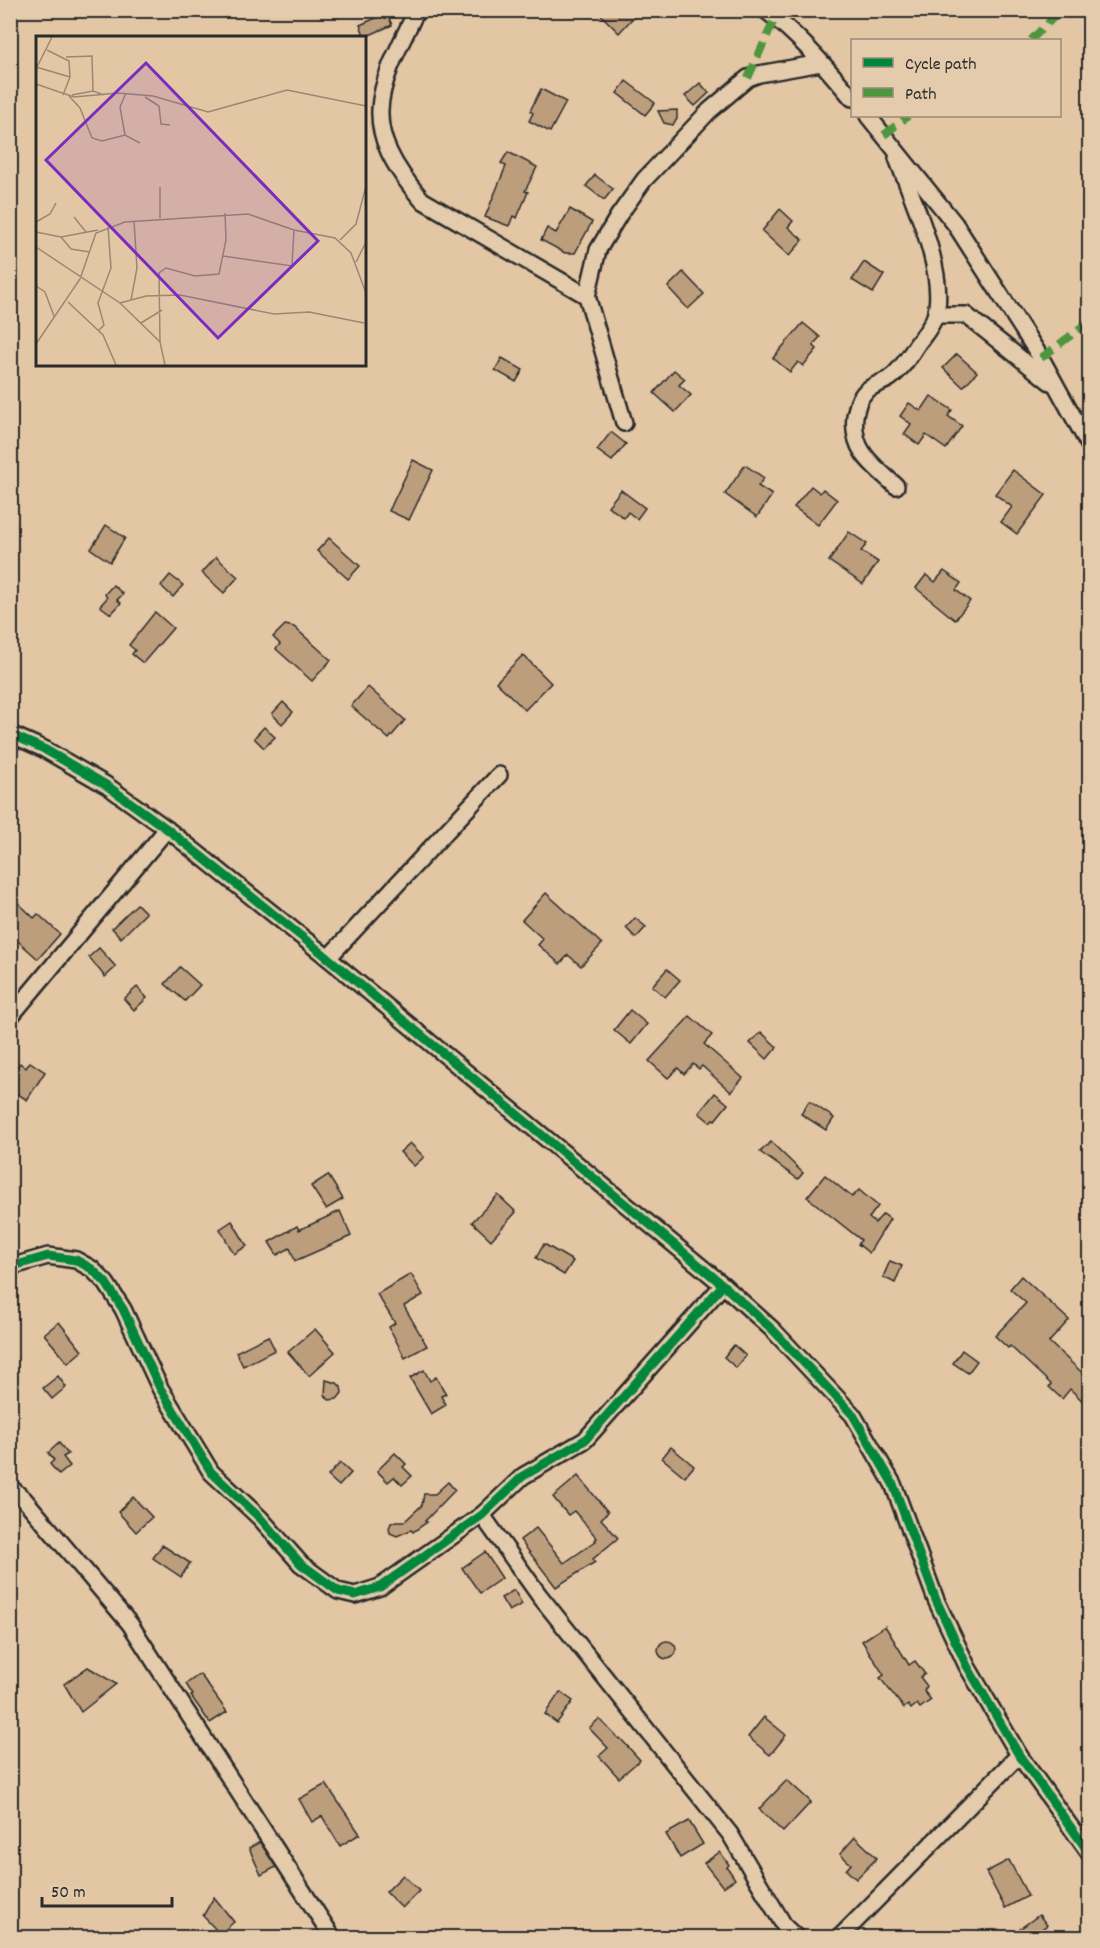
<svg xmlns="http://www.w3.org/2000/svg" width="1100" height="1948" font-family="Dekko,sans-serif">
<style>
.building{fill:#bc9e7d;stroke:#2b2b2b;stroke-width:1.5}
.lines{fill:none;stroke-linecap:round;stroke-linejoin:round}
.minor-casing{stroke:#2b2b2b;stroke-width:20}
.minor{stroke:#e4cbac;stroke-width:15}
.quiet{stroke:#4d9640;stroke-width:8;stroke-dasharray:15 8;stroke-linecap:butt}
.cycleway-casing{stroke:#e4cbac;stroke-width:13}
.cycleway{stroke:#00873e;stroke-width:9}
.inset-road{fill:none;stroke:#998874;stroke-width:1.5}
.view{fill:#7b2cbf;fill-opacity:0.15;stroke:#7b2cbf;stroke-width:3}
.inset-edge{fill:none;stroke:#2b2b2b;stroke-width:3}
</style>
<rect width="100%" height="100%" fill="#e3c6a4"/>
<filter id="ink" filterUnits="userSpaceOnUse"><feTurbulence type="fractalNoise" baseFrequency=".0167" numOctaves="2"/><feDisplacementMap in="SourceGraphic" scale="12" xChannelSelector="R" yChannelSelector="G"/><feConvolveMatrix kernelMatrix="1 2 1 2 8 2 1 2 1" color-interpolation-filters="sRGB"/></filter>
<g filter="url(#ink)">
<g class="building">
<path d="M596,10H640L619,33Z"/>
<path d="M387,13L392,25L365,37L360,25Z"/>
<path d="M626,81L655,103L645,115L617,93Z"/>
<path d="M700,83L709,93L695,106L685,96Z"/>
<path d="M541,89L566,102L550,132L529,121L533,113L530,111Z"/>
<path d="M677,110V119L673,125L664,123L658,111Z"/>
<path d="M508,152L537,167L525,191L528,192L517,218L513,216L509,226L485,217L506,166L501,163Z"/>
<path d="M595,175L613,189L604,200L586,186Z"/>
<path d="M570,209L592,222L575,253H565L541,240L547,228L556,233Z"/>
<path d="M780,209L793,221L788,227L803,240L789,256L762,231Z"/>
<path d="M864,262L884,275L873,293L852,280Z"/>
<path d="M683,272L704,294L688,309L668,287Z"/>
<path d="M803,323L820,337L813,345L817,349L803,366L798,362L790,372L773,358Z"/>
<path d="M957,354L977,372L963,387L943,368Z"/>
<path d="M502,358L523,370L516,382L495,370Z"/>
<path d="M674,370L685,379L679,385L691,395L675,412L654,393Z"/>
<path d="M931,396L952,410L948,416L962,426L946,449L926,435L919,445L904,434L911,424L900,416L909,403L921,411Z"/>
<path d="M611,432L626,444L612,461L597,450Z"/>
<path d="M413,460L433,470L409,520L389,511Z"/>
<path d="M745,465L764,478L758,486L772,495L757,517L725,494Z"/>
<path d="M1013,470L1046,495L1017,534L1001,522L1012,507L995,494Z"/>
<path d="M811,486L820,493L823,489L837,500L818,525L794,507Z"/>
<path d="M621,490L645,508L637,519L628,512L624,518L608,506Z"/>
<path d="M106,525L125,538L110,562L91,549Z"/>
<path d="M849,532L867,544L861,551L878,562L863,584L829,561Z"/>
<path d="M329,538L360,566L348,579L317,551Z"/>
<path d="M216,557L238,577L224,593L202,573Z"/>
<path d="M944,571L961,583L956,590L970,601L955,620L916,588L926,575L935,582Z"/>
<path d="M170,575L183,585L173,597L161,586Z"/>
<path d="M113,585L123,594L117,600L121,603L111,614L100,606L107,598L105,594Z"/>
<path d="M155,612L173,628L143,663L132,654L135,650L129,645Z"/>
<path d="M285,625L294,627L331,660L312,681L276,649L280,644L273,637Z"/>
<path d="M523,655L551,683L525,710L496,682Z"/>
<path d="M368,687L405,720L389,739L351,706Z"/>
<path d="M283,702L293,712L282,724L272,714Z"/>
<path d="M264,727L275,737L264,748L254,738Z"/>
<path d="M546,893L602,944L581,966L568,955L560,964L538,945L543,939L522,920Z"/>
<path d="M10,895L34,918L38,914L60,934L38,959L10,934Z"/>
<path d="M137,904L146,913L121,938L112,928Z"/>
<path d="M635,918L646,927L636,938L626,928Z"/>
<path d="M99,948L116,967L105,977L89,957Z"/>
<path d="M180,967L200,985L185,1001L165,984Z"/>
<path d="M667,969L680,980L665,997L652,986Z"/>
<path d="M137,987L147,998L134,1010L124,999Z"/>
<path d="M630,1010L647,1024L631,1044L614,1030Z"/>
<path d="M690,1016L712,1035L704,1044L743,1078L731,1092L702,1066L699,1069L693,1064L684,1074L678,1068L668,1078L649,1061Z"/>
<path d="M761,1032L777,1047L767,1059L750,1043Z"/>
<path d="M30,1062L45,1072L27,1100L10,1089V1076L20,1063L26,1068Z"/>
<path d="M715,1093L728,1104L715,1120L713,1119L710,1122L699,1113Z"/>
<path d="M809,1101L834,1118L826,1130L801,1114Z"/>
<path d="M771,1142L803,1173L798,1179L760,1152Z"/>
<path d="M410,1143L424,1157L414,1166L400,1152Z"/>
<path d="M328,1175L343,1199L326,1209L311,1186Z"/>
<path d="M825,1175L852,1197L859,1190L878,1206L869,1218L875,1223L883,1214L890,1219L869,1253L858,1244L861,1240L807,1197Z"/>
<path d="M498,1195L516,1212L491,1240L472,1222Z"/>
<path d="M340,1211L351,1236L295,1261L290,1248L277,1255L269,1242L297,1226L299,1230Z"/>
<path d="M232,1221L247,1246L234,1254L220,1229Z"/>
<path d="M544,1244L573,1261L564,1275L536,1258Z"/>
<path d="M890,1261L902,1266L895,1283L883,1277Z"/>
<path d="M411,1274L423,1295L404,1306L427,1346L405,1358L389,1327L395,1323L377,1294Z"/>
<path d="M1021,1276L1069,1320L1049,1342L1089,1379V1407L1070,1389L1062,1399L1049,1387L1051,1384L1010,1346L1008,1348L995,1336L1026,1303L1010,1289Z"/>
<path d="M59,1322L82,1351L68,1363L44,1334Z"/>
<path d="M315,1329L335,1352L309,1376L288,1352Z"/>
<path d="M268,1336L275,1350L243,1366L236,1352Z"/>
<path d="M734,1345L746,1356L736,1368L724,1357Z"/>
<path d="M962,1350L977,1361L968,1373L953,1363Z"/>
<path d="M424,1370L430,1381L436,1377L446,1394L441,1396L446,1405L431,1414L410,1378Z"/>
<path d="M58,1376L66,1387L52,1399L43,1388Z"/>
<path d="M326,1380L337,1383L341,1387L342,1393L337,1399L329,1400L325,1395Z"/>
<path d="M59,1443L68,1454L63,1457L70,1466L59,1475L50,1464L54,1460L48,1453Z"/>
<path d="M671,1447L694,1466L685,1477L662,1458Z"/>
<path d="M395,1453L406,1464L403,1467L412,1476L402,1485L394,1477L388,1482L377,1471Z"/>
<path d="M340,1463L351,1473L339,1486L328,1476Z"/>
<path d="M578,1476L608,1512L601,1519L618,1538L593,1559L595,1562L556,1587L520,1540L536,1528L564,1563L596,1541L595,1540L597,1538L574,1511L568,1515L553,1497Z"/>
<path d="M448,1482L455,1490L425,1521L427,1522L413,1532L411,1530L397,1536L390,1533L389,1528L391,1523L396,1521H405L422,1505L424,1494H435Z"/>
<path d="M133,1497L152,1517L136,1532L118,1512Z"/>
<path d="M162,1545L190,1563L181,1577L153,1558Z"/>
<path d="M485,1552L502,1578L480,1593L462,1568Z"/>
<path d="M514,1590L522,1604L509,1611L501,1598Z"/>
<path d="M885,1626L909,1665L915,1661L925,1674L920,1677L927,1686L924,1691L931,1700L920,1708L917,1704L911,1709L908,1705L904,1708L880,1678L884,1675L862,1641Z"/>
<circle cx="667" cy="1650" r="9"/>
<path d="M88,1667L116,1684L81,1712L64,1684Z"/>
<path d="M200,1674L227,1712L210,1723L191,1696L193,1695L186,1684Z"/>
<path d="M560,1692L573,1701L557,1723L545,1714Z"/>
<path d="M764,1717L786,1735L770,1755L748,1737Z"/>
<path d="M599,1719L619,1739L620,1738L640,1760L619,1778L599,1756L608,1748L589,1728Z"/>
<path d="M787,1780L811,1802L783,1832L759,1809Z"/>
<path d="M326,1784L360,1834L340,1846L322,1816L312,1822L299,1799Z"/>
<path d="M689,1821L703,1844L680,1858L666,1834Z"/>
<path d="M855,1837L877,1858L856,1879L846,1870L851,1864L840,1854Z"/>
<path d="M260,1842L276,1867L261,1875L249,1848Z"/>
<path d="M720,1852L729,1865L727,1867L735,1879L723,1887L704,1863Z"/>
<path d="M1009,1860L1028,1896L1005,1908L986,1872Z"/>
<path d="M403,1875L419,1891L402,1908L386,1892Z"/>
<path d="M214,1897L234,1922L220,1934L203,1916Z"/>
<path d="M1039,1915L1047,1925L1030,1938H1007Z"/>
</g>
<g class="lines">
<defs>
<g id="minor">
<path d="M417,10C377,91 357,125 422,200L587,296L624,423"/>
<path d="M765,10C798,34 826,67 852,98"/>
<path d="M868,116L955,224L1041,358L1090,447"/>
<path d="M587,296L598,250L619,215L644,180L709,111L748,78L759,74L821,63"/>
<path d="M936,315H966L1050,382"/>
<path d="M896,486C873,465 851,451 855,416C857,406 859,398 866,391C873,385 882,383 890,378C902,369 910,355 918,343C925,334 932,326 935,316C948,275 912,198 897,158"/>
<path d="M10,734L44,749L106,785L167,829L322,953L723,1285L773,1330L853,1415L893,1484L936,1600L967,1666L1019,1755L1090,1854"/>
<path d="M328,958L499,775"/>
<path d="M10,1017L167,829"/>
<path d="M10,1267L48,1256L76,1260L92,1269L106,1283L123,1309L160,1388L211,1472L260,1518L301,1564L338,1591L355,1595L380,1587L482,1515L523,1476L585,1440L723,1285"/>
<path d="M10,1487L24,1499L130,1624L333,1938"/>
<path d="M482,1515L539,1595L730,1834L785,1927L797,1938"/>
<path d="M839,1938L1019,1755"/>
</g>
</defs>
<use href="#minor" class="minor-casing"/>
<use href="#minor" class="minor"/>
<g class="quiet">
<path d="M1031,40L1061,10"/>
<path d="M748,78L775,18"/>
<path d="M884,135L908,116"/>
<path d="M1041,358L1090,321"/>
</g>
<defs>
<g id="cycleway">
<path d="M10,734L44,749L106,785L167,829L322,953L723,1285L773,1330L853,1415L893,1484L936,1600L967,1666L1019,1755L1090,1854"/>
<path d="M10,1267L48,1256L76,1260L92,1269L106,1283L123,1309L160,1388L211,1472L260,1518L301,1564L338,1591L355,1595L380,1587L482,1515L523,1476L585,1440L723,1285"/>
</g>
</defs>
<use href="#cycleway" class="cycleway-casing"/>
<use href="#cycleway" class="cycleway"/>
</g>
</g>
<g transform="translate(36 36)">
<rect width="330" height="330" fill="#e3c6a4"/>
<path class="inset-road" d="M11,14L33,25L34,41L27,59M30,21L56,20L57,55M0,31L34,41M1,31L16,1M0,48L38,61L82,57L117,60L172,76L251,54L330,70M36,59L57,55L68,59M33,60L44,72L56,102L66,105L89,99L104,107M109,61L123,70L125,88L134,89M89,99L84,71L90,57M124,151V182M38,181L50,196M0,186L14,178L20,167M0,196L25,201L62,194M25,201L35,213L54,216M304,204L320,188L330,150M0,211L84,267L124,306L129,329M187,220L256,230L258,194M320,226L330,206M0,250L9,256L18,280M95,264L101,232L98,185M330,265V316M32,266L67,299L80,329M84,267L110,260L144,259L238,278L273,276L328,287M105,287L126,274M63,294L68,289L62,267L75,232L72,191M124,306L123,237L130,232L159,240L183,238L190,204L189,177M0,308L44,243L60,197L89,186L212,178L258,194L299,202L315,217L330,257"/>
<path class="view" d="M110,27L282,205L182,302L10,124Z"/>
<rect width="330" height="330" class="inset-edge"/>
</g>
<rect width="1100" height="1948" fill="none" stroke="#e4cbac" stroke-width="36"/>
<rect x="18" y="18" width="1064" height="1912" fill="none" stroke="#2b2b2b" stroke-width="2" filter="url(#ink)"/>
<rect x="851" y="39" width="210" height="78" fill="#e4cbac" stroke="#9a8b78" stroke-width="1.5"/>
<rect x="863" y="58" width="30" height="9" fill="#00873e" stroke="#9a8b78" stroke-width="1.5"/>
<text x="905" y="69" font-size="18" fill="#2b2b2b">Cycle path</text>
<rect x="863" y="88" width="30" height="9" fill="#4d9640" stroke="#9a8b78" stroke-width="1.5"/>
<text x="905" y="99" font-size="18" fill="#2b2b2b">Path</text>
<path d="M42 1897v9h130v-9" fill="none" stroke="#2b2b2b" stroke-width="3"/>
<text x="51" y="1897" font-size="18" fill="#2b2b2b" stroke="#e4cbac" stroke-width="4.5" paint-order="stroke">50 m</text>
</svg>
